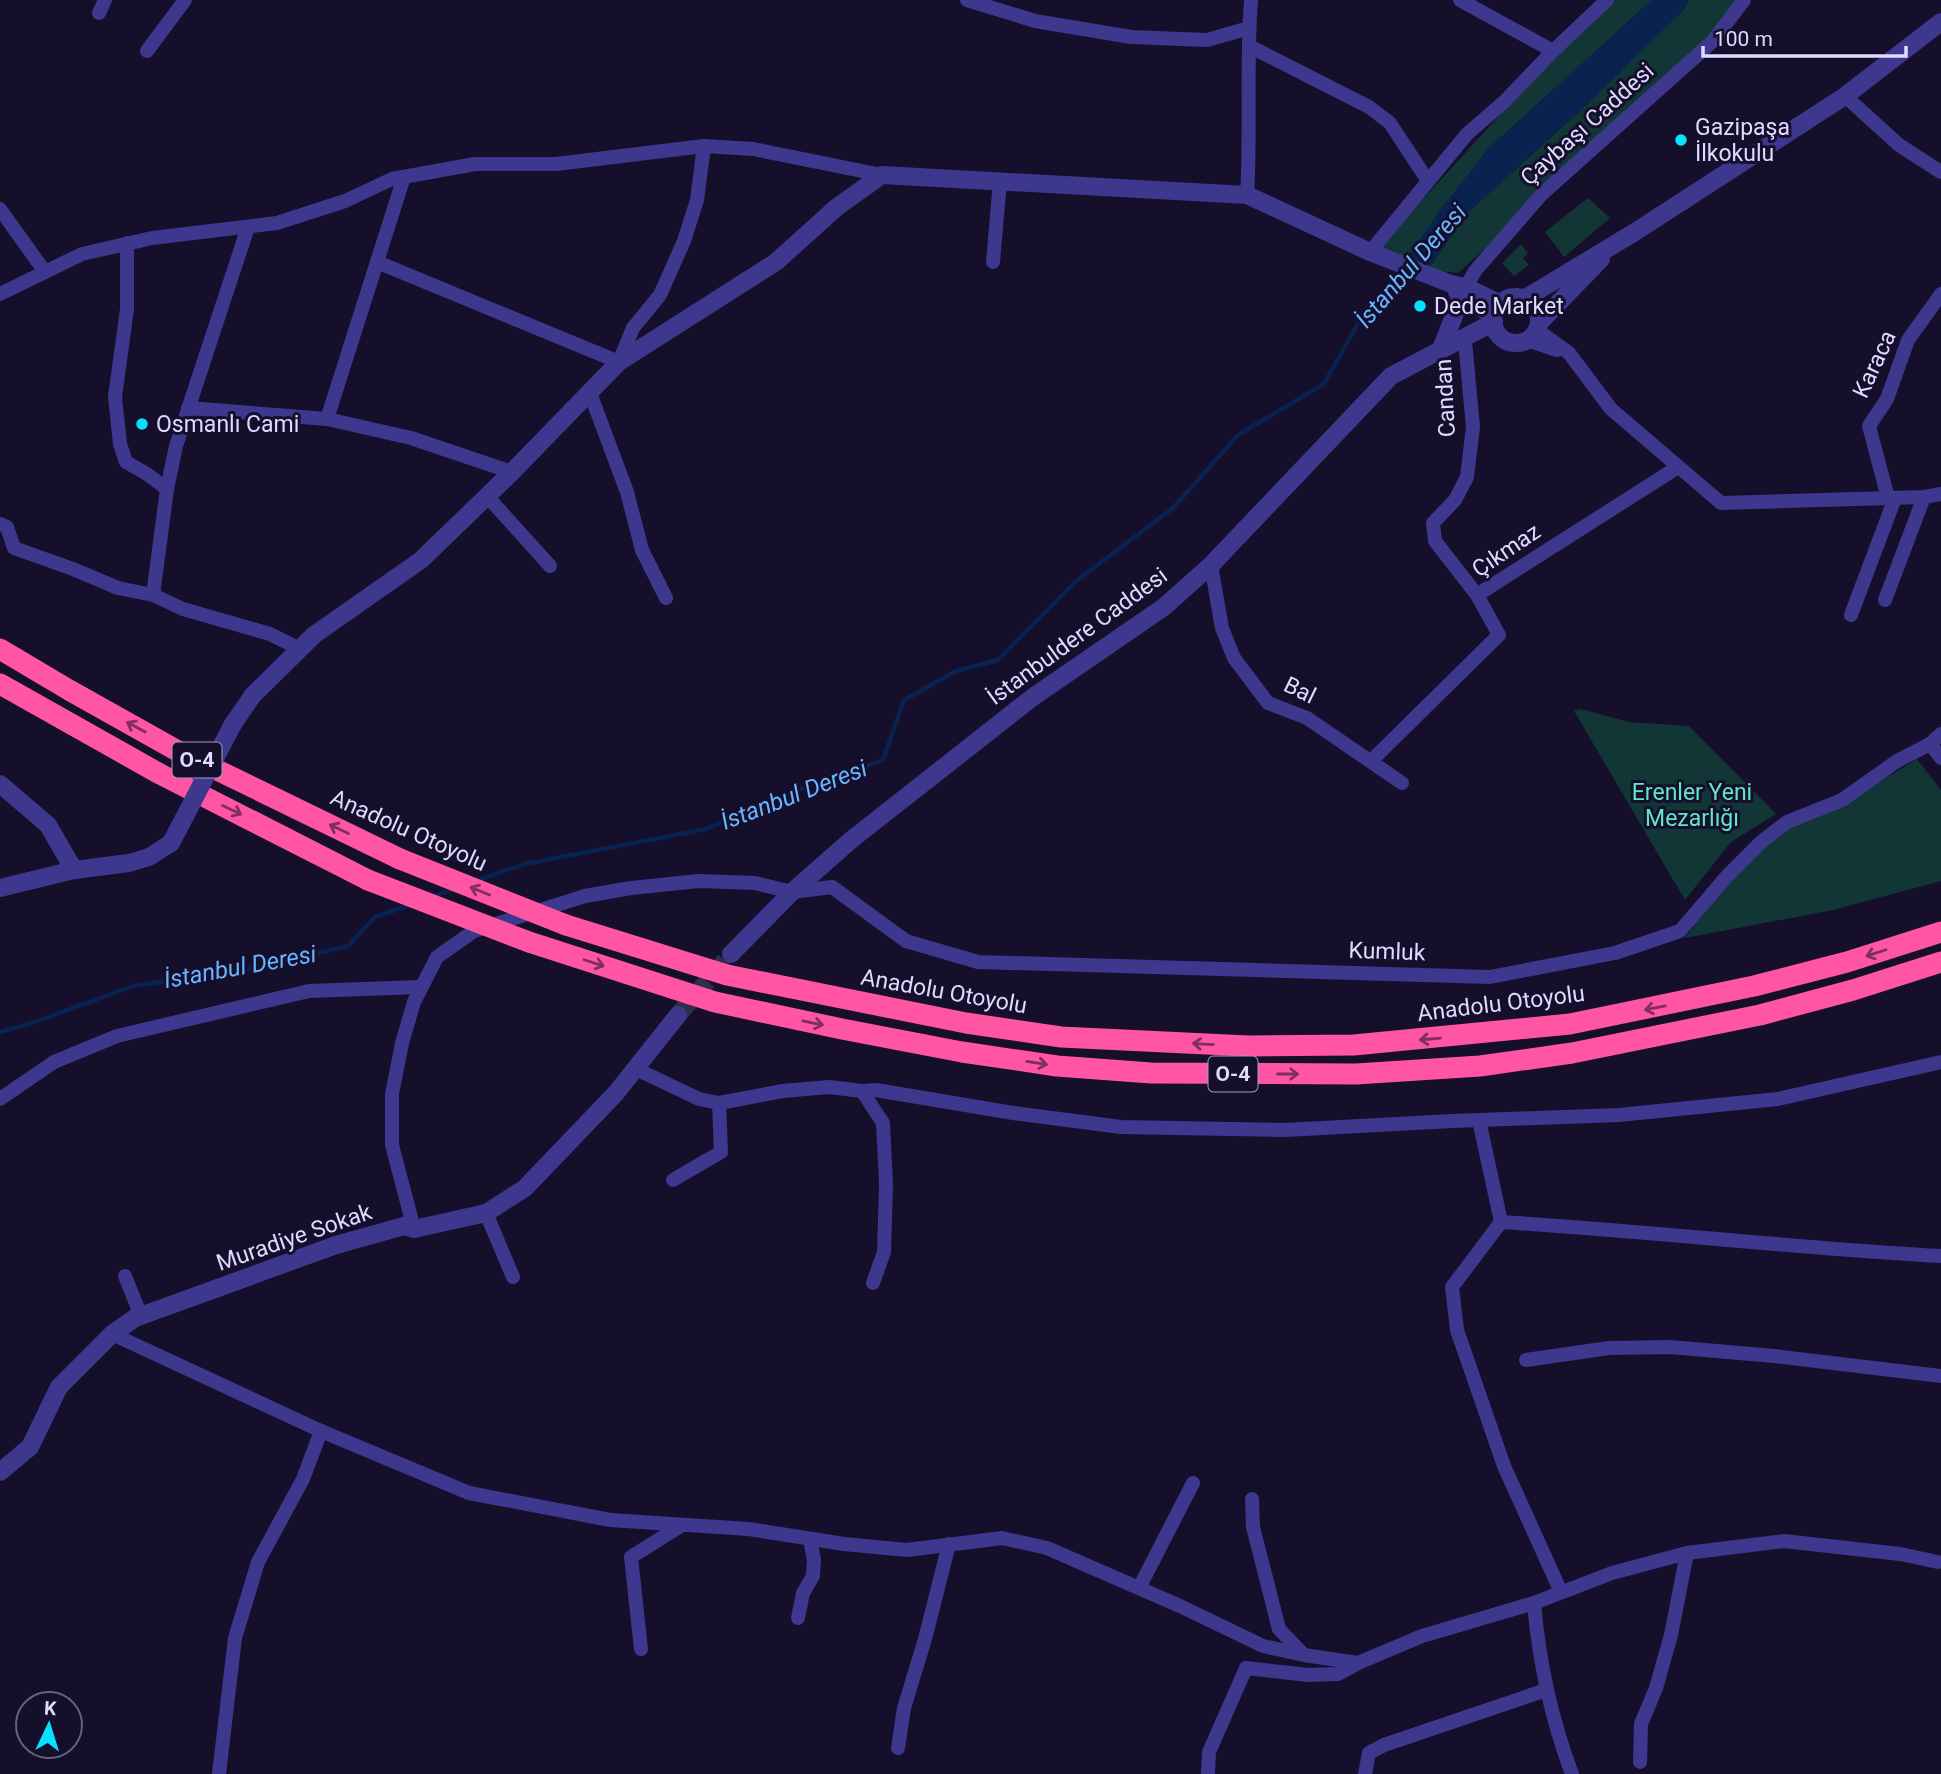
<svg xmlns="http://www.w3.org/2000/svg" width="1941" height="1774" font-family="Roboto,sans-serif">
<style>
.green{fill:#123635}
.water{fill:#0a2250}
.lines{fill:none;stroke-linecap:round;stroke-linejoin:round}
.stream{stroke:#0a2250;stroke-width:4.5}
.tertiary-tunnel{stroke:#332d4c;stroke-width:18;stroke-dasharray:18 9;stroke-linecap:butt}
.minor{stroke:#3d388d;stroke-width:14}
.tertiary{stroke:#3d388d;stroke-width:18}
.motorway{stroke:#ff55a3;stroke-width:21}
.tertiary-bridge{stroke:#3d388d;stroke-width:18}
.motorway-bridge{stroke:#ff55a3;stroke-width:21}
.oneway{stroke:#7e2e62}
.poi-dot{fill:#06e1ff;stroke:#150f2c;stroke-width:2.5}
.labels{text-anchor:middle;stroke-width:6;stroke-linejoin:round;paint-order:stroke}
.shield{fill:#150f2c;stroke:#a29dc0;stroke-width:2}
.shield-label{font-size:21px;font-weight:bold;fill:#dfdaff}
.street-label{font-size:23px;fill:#dfdaff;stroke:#150f2c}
.poi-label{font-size:23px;fill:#dfdaff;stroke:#150f2c;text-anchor:start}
.park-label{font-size:23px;fill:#5ee7c8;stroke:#150f2c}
.water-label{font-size:24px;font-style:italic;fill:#68b6ff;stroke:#150f2c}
</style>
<rect width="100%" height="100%" fill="#150f2c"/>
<g class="green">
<path d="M1615,0H1652L1489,148L1439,212L1406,260L1379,247L1543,68Z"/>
<path d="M1689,0H1743L1729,31L1458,273L1428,270L1465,215L1583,108L1685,8Z"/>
<path d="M1588,198L1610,218L1564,257L1545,232Z"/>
<path d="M1521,244L1528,254L1523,258L1529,265L1514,276L1502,263Z"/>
<path d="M1581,709L1629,722L1689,726L1776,814L1731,842L1685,900L1574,711Z"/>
<path d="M1917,759L1941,790V881L1833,910L1685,938L1731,877L1790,826L1852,799Z"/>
</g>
<path class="water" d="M1652,0H1689L1685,8L1583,108L1465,215L1428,270L1406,260L1439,212L1489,148Z"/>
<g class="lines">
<g class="stream">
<path d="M478,880L525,864L706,829L799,790L883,760L904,700L956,671L998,660L1075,582L1173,508L1238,435L1324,384L1366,309L1408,271"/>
<path d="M432,897L453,889"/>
<path d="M0,1032L35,1022L133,986L248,969L348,946L375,917L410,905"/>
</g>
<path class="tertiary-tunnel" d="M678,1015L731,954"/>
<g class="minor">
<path d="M967,0L1035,21L1131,37L1207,40L1249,28"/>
<path d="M1460,0L1553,51"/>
<path d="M99,13L105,0"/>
<path d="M1249,46L1369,107L1390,123L1428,181"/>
<path d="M147,51L185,0"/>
<path d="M1845,96L1899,145L1941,172"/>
<path d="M1247,195C1251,130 1246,65 1251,0"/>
<path d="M0,209L45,272"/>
<path d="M127,243V309L115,397L120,444L126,462L147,474L167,489"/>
<path d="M1370,252L1467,134L1505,101L1553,51L1607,0"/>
<path d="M377,262L619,362L633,328L660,295L684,241L697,200L704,146"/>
<path d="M993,262L1000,181"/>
<path d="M1466,287L1475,271L1542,194L1713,41L1744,0"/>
<path d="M0,294L82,254L152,238L277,223L345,201L392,179L475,164H556L704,146L753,149L882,175"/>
<path d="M1537,330L1569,353L1611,409L1721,503L1924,497L1941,494"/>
<path d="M1527,340L1557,350"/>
<path d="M1465,341L1473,427L1467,477L1455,500L1433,523L1435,541L1477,595"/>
<path d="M590,393L627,492L642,550L666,598"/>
<path d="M188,408L327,419L411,438L512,472"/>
<path d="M327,419L404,177"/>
<path d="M486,495L550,566"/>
<path d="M1888,498L1869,426L1887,399L1908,340L1941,294"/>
<path d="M0,524L7,527L14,548L73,569L118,588L153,595L183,609L270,634L300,649"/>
<path d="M1211,565L1222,628L1234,658L1268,703L1307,718L1402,783"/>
<path d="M153,595L167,489L176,446L248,227"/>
<path d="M1885,600L1924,497"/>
<path d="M1851,615L1895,498"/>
<path d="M1941,734L1930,744L1941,758"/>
<path d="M1371,761L1499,635L1477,595L1678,467"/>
<path d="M636,1069L699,1099L719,1103L783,1091L829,1087L862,1091L876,1090L1013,1113L1121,1127L1285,1130L1452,1121L1619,1115L1778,1099L1941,1062"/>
<path d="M862,1091L883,1123L886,1184L884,1252L873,1283"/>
<path d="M0,1099L54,1062L117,1036L309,991L420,987"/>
<path d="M1479,1120L1501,1222C1648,1231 1794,1248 1941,1256"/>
<path d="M673,1180L721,1152L719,1103"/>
<path d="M486,1213L513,1277"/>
<path d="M1501,1222L1452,1287L1457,1330L1504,1466L1561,1592"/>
<path d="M414,1229L392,1145V1094L402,1043L414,1002L437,957L474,931L585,896L631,888L699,881L755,883L792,892L832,887L906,941L978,962L1490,977L1615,953L1680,931L1727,876L1761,842L1787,822L1842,800L1897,761L1930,744"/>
<path d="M125,1276L141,1316"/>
<path d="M112,1334L321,1431L469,1493L610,1520L749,1529L844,1544L907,1550L1002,1538L1047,1548L1180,1606L1263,1646L1304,1655L1358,1663L1422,1636L1534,1603L1612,1573L1687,1553L1784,1541L1900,1554L1938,1562"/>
<path d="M1526,1360L1609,1348L1670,1347L1774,1356L1941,1376"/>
<path d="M1252,1499L1253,1527L1279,1629L1304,1655"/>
<path d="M1139,1588L1193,1483"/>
<path d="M1534,1603C1539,1662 1551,1718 1572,1774"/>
<path d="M798,1618L803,1593L813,1576L814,1560L810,1539"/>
<path d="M641,1649L631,1557L682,1525"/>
<path d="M898,1748L904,1708L925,1639L949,1544"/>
<path d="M1640,1762L1641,1724L1656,1688L1671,1635L1687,1553"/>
<path d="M219,1774L235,1638L258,1562L303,1479L321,1431"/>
<path d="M1208,1774L1209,1752L1246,1668L1308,1675L1338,1674L1358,1663"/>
<path d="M1365,1774L1369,1753L1384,1745L1546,1690"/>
</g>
<g class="tertiary">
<path d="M1457,292L1461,298L1494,315"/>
<circle cx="1516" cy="320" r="23"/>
<path d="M1524,299L1635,232L1845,96L1941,22"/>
<path d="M1539,323L1601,259"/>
<path d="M1441,349L1461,298"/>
<path d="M233,724L253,695L314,635L421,560L512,472L619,362L776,262L837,207L882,175L1247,195L1370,252L1451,284L1466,287L1501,304"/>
<path d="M0,784L48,825L74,870"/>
<path d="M0,888L74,870L129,863L149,857L171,843"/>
<path d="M731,954L792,892L851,840L1033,697L1164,607L1211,565L1391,376L1494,322"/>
<path d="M0,1472L30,1447L59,1387L112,1334L135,1318L336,1245L404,1226L414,1229L486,1213L525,1188L616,1093L678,1015"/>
</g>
<g class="motorway">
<path d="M0,649L69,690L176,750L400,859"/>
<path d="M0,684L160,774L368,880"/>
<path d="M566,925L727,975L966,1023L1061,1037L1248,1046L1354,1045L1570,1024L1754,986L1847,962L1941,932"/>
<path d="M529,942L715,1002L842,1029L962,1052L1057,1066L1151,1073L1356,1074L1480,1066L1572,1053L1760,1015L1853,990L1941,962"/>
</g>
<path class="tertiary-bridge" d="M171,843L233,724"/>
<g class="motorway-bridge">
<path d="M400,859L566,925"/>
<path d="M368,880L529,942"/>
</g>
</g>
<defs><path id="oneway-shaft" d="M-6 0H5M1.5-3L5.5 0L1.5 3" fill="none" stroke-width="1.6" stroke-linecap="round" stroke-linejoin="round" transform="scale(1.75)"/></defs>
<g class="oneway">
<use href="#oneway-shaft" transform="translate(136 727) rotate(-151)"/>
<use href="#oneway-shaft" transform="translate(232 810) rotate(26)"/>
<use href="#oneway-shaft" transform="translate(339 829) rotate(-154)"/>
<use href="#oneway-shaft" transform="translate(480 891) rotate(-158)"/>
<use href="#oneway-shaft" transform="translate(1876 953) rotate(162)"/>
<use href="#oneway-shaft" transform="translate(594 963) rotate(18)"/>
<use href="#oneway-shaft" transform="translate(1655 1008) rotate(169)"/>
<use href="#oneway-shaft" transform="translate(813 1023) rotate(12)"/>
<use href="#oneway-shaft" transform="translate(1430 1039) rotate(175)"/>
<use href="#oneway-shaft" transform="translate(1203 1044) rotate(-177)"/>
<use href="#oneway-shaft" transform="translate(1037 1063) rotate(9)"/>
<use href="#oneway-shaft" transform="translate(1288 1074)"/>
</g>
<g class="poi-dot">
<circle cx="1681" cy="140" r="7"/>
<circle cx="1420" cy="306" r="7"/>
<circle cx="142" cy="424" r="7"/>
</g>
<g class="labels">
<g class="shield">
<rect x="172.5" y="742.5" width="49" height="35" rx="5"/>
<rect x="1208.5" y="1056.5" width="49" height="35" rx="5"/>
</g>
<g class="shield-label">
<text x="197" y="767">O-4</text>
<text x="1233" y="1081">O-4</text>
</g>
<g class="street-label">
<text transform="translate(1587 124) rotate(-42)" y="8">Çaybaşı Caddesi</text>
<text transform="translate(1874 364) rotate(-65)" y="8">Karaca</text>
<text transform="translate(1445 398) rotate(-93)" y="8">Candan</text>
<text transform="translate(1506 550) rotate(-34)" y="8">Çıkmaz</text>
<text transform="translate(1077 636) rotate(-36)" y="8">İstanbuldere Caddesi</text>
<text transform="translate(1300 690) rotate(26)" y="8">Bal</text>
<text transform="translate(409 830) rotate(24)" y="8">Anadolu Otoyolu</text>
<text transform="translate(1387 951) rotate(2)" y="8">Kumluk</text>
<text transform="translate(944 991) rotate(10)" y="8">Anadolu Otoyolu</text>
<text transform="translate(1501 1003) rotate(-7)" y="8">Anadolu Otoyolu</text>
<text transform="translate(294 1237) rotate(-19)" y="8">Muradiye Sokak</text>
</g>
<g class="poi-label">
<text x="1695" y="135">Gazipaşa<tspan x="1695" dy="26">İlkokulu</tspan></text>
<text x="1434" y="314">Dede Market</text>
<text x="156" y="432">Osmanlı Cami</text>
</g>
<g class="park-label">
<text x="1692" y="800">Erenler Yeni<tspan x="1692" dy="26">Mezarlığı</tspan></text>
</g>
<g class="water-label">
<text transform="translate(1411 266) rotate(-49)" y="8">İstanbul Deresi</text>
<text transform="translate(794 795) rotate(-21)" y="8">İstanbul Deresi</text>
<text transform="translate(240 967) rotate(-10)" y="8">İstanbul Deresi</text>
</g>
</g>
<g transform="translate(49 1725) rotate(4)"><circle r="33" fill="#150f2c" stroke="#666080" stroke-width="2"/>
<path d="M0-5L12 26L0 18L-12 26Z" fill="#06e1ff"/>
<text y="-10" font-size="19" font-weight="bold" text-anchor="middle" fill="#dfdaff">K</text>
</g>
<path d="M1703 46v10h203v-10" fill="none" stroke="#dfdaff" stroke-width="3.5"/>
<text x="1714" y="46" font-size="21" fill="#dfdaff" stroke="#150f2c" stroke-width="5" paint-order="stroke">100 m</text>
</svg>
